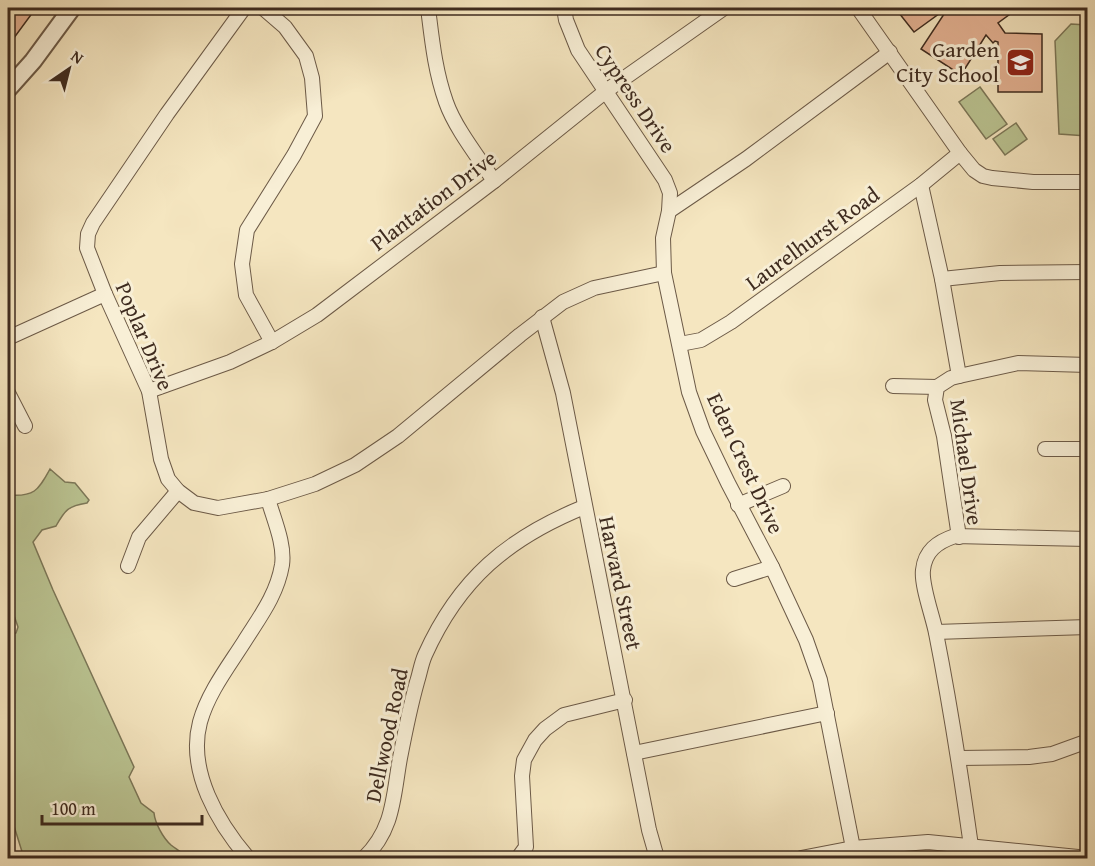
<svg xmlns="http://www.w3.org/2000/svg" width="1095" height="866" font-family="'Gentium Book Plus',serif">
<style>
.green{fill:#bbc593;stroke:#7c7859;stroke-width:1.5}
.building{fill:#e4b293;stroke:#3e2b1f;stroke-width:1.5}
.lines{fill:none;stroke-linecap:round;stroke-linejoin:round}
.minor-casing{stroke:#6c5a47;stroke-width:16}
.tertiary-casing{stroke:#6c5a47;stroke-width:20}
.minor{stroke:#f8efd6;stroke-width:14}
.tertiary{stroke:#f8efd6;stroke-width:16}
.labels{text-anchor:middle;stroke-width:6;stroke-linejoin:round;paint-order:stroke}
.poi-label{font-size:22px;fill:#3e2b1f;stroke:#f8efd6;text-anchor:end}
.street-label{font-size:22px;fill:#3e2b1f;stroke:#f8efd6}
</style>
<rect width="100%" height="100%" fill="#f5e6c0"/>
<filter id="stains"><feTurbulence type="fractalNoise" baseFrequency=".00333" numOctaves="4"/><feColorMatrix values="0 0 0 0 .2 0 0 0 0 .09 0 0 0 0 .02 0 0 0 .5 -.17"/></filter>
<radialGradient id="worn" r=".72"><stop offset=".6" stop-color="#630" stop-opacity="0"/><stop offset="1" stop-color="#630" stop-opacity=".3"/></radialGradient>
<g class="green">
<path d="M1071,24L1087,25V136L1059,134L1055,41Z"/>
<path d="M980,87L1007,124L986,139L959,102Z"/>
<path d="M1016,123L1027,139L1005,155L993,139Z"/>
<path d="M50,469L65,482L75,483L89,500L87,503C68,506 65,510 56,526L42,530L33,542L53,590L134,767L129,777L141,803L154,813C155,823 163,838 171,845C177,850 182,851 185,858H24L8,807V636L16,633L18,627L8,598V495C34,497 38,491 50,469Z"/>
</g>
<g class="building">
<path d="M8,8H36L8,46Z"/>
<path d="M895,8H947L914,32Z"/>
<path d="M948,8H1014L1011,10L1013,12L998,23L1005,33L1042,34V92H998V42L995,41L993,43L986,35L961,75L921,49Z"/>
</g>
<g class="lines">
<defs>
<g id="minor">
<path d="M244,8L167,114L93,223L88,234L87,248L105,294L149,391L161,459L168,479L178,491L194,503L218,508L268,499L315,484L355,465L398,436L520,335L563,302L594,288L664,273"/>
<path d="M263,8L285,27L306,56L312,78L315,116L294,155L247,230L242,264L246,295L272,342"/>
<path d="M428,8C432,40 435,71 446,102C455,128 479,158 494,181"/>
<path d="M564,8L566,20L578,50L665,180L670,193L669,211"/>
<path d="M858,8L960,153L974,170L983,176L992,178L1033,182H1088"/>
<path d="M921,185L942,279L959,376"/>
<path d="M942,279L1000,273L1088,272"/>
<path d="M542,317L563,393L649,830L657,858"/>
<path d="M8,338L105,294"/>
<path d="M680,344L701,340L731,322L921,185L960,153"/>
<path d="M893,386L937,387"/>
<path d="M149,391L230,362L272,342L317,315L494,181L606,91L724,8"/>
<path d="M8,393L25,426"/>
<path d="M1045,449H1088"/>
<path d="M738,505L783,486"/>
<path d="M959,537L944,436L935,400L937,387L951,378L959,376L1018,363L1088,365"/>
<path d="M128,566L139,537L178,491"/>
<path d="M734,579L772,567"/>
<path d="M936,632L1088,627"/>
<path d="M634,753L827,713"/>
<path d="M959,758L1029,757L1052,754L1088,741"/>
<path d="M971,846C961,775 950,704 936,633C933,617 921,585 923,570C925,551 937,542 955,536L1088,539"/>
<path d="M853,848L820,680L806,640L772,567L728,483L703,431L689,392L664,273L663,238L669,211L746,159L890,52"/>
<path d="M248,858C218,823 187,771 200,722C208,693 228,667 244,642C259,618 277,595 282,565C285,544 274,520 268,499"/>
<path d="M364,858C394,829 393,797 400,758C405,732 410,707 417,682C420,673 421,664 425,655C459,579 508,538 584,507"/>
<path d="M518,858L526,847L522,776L524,760L535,740L545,729L564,715L625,700"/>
<path d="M801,858L853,848L928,842L1088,858"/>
</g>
<path id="tertiary" d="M8,89L33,61L72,8"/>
</defs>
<use href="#minor" class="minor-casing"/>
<use href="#tertiary" class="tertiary-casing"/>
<use href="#minor" class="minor"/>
<use href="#tertiary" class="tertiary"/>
</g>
<defs>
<symbol id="school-square" viewBox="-11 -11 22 22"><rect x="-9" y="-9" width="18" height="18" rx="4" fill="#8f2418" stroke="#f8efd6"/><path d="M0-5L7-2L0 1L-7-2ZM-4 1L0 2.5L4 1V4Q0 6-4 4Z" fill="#fff"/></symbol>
</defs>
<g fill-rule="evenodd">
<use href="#school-square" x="1004" y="46" width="33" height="33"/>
</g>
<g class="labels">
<g class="poi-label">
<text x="999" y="57">Garden<tspan x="999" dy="25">City School</tspan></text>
</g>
<g class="street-label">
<text transform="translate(636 98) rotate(56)" y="8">Cypress Drive</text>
<text transform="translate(433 200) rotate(-37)" y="8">Plantation Drive</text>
<text transform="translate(812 238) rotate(-36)" y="8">Laurelhurst Road</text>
<text transform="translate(145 336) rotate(67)" y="8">Poplar Drive</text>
<text transform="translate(967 462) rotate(82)" y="8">Michael Drive</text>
<text transform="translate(746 463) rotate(65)" y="8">Eden Crest Drive</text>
<text transform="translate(621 583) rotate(78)" y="8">Harvard Street</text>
<text transform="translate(386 735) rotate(-78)" y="8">Dellwood Road</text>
</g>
</g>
<rect width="1095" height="866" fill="none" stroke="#f5e6c0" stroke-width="30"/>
<rect x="9" y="9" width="1077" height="848" fill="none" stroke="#3e2b1f" stroke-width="3"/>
<rect x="15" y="15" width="1065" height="836" fill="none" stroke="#3e2b1f" stroke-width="1.5"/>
<g transform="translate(69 69) rotate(35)" stroke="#f8efd6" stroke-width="4.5" paint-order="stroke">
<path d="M0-4.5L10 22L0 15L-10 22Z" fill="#3e2b1f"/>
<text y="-9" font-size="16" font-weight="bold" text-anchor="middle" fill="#3e2b1f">N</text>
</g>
<path d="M42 815v9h160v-9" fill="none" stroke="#3e2b1f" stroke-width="3"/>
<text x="51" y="815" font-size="18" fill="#3e2b1f" stroke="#f8efd6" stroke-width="4.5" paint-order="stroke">100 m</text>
<rect width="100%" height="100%" filter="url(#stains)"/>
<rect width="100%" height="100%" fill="url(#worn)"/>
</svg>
